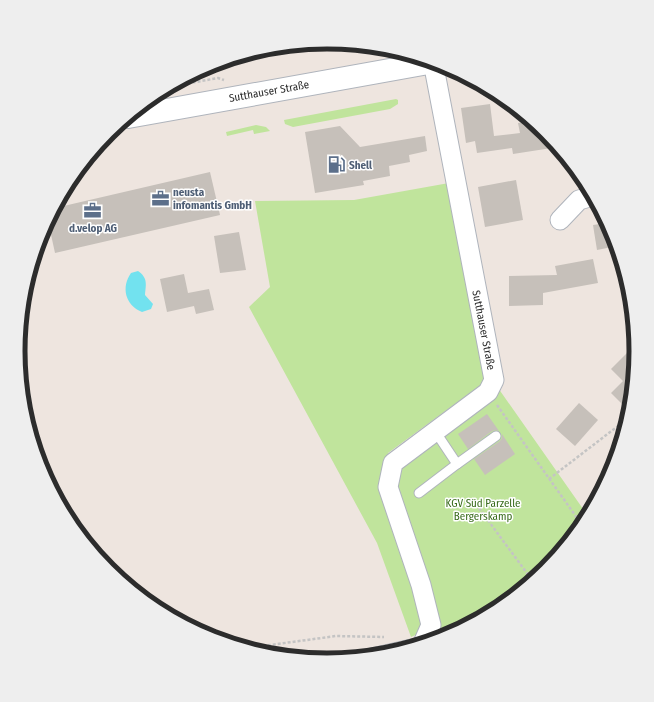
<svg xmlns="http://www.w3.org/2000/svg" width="654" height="702" font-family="'Fira Sans Condensed',sans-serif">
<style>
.green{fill:#c0e49c}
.water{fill:#72e2ef}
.building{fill:#c6c0ba}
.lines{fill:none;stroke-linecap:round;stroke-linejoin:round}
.lane-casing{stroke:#afb4bc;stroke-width:11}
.street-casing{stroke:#afb4bc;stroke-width:21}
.secondary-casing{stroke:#afb4bc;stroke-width:24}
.path{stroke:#c4c4c4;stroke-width:2.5;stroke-dasharray:3 2;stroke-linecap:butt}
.lane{stroke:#fff;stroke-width:9}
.street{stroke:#fff;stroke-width:19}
.secondary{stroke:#fff;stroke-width:22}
.labels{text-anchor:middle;stroke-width:3;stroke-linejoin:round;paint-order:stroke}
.street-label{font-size:11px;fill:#2c2c2c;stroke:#fff}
.service-label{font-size:11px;font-weight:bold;fill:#4e5e75;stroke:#fff;text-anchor:start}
.park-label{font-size:11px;fill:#386b1b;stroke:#fff}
.rim{fill:none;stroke:#2c2c2c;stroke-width:5}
</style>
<rect width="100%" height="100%" fill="#eee5df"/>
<g class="green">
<path d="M396,99L398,100V104L390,109L293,127L285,124L284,120Z"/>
<path d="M256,125L266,127L270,131L254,134L253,130L227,136L226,132Z"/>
<path d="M449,183L485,382L388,453L394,463L496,385L588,516L584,523L545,570L498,608L445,637L434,640L432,628L411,637L377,543L249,307L270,287L255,201L354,200Z"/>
</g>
<path class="water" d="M138,271C148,278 146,284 145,295L153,304L151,309L142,312C125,305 121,287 131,273Z"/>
<g class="building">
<path d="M490,104L494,136L520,133L518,123L532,121L546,133L558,147L513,154L512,148L477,153L475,141L466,143L461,108Z"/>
<path d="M340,126L360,147L425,136L427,151L409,155L410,162L389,166L390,176L363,181L364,185L315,193L305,132Z"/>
<path d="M210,172L220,215L55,253L48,221L55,208Z"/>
<path d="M516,180L523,220L485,227L478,187Z"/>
<path d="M607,223L613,233L617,246L597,250L593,225Z"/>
<path d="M239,232L246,270L220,273L214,236Z"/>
<path d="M593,259L598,283L543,293V305L509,306V276L557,275L555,266Z"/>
<path d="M184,274L188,293L209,289L214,310L196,314L194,306L167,312L160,279Z"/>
<path d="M628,352L635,359L630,412L611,393L623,381L611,369Z"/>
<path d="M579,403L598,420L575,446L556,429Z"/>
<path d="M487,414L499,431L496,430L492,431L468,449L458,434Z"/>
<path d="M502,434L515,454L485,475L474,459L500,441L502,438Z"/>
</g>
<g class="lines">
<defs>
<g id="lane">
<path d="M435,431L457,464L496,436"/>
<path d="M419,493L457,464"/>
<path d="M349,658L424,641"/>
</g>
<g id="street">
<path d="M560,220L579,200L593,196"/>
<path d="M424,641L431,625L421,585L388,487L393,463L488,392L494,380L433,62"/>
</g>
<path id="secondary" d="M128,117L434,62"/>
</defs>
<use href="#lane" class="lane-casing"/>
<use href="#street" class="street-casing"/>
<use href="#secondary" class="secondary-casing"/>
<g class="path">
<path d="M168,87L218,78L224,80"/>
<path d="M497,405L582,525"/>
<path d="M549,479L618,426L625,428"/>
<path d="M476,504L532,580"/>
<path d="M463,627L529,583"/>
<path d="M248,648L336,636L384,637"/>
</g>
<use href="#lane" class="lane"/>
<use href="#street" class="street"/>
<use href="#secondary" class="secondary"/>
</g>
<defs>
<symbol id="fuel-bare" viewBox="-9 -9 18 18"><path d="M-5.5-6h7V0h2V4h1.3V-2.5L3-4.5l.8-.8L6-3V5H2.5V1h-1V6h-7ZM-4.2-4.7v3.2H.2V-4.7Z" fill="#5c6f8a" stroke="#fff" stroke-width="2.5" paint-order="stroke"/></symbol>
<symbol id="office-bare" viewBox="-9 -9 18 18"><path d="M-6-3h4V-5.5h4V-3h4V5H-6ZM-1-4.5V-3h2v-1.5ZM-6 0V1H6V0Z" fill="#5c6f8a" stroke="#fff" stroke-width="2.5" paint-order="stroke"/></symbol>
</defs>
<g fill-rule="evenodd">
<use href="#fuel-bare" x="324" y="152" width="25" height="25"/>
<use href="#office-bare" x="148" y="186" width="25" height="25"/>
<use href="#office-bare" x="80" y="198" width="25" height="25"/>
</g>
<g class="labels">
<g class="street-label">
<text transform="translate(269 91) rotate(-10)" y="4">Sutthauser Straße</text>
<text transform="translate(484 330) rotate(79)" y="4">Sutthauser Straße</text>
</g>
<g class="service-label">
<text x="349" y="169">Shell</text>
<text x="173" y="196">neusta<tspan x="173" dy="13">infomantis GmbH</tspan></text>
<text x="93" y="232" text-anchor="middle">d.velop AG</text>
</g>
<g class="park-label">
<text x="483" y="507">KGV Süd Parzelle<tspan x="483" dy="13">Bergerskamp</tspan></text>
</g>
</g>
<path d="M0 0H654V702H0ZM25 351a302 302 0 1 1 604 0a302 302 0 1 1-604 0Z" fill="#eee" fill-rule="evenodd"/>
<path class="rim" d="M25 351a302 302 0 1 1 604 0a302 302 0 1 1-604 0Z"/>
</svg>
